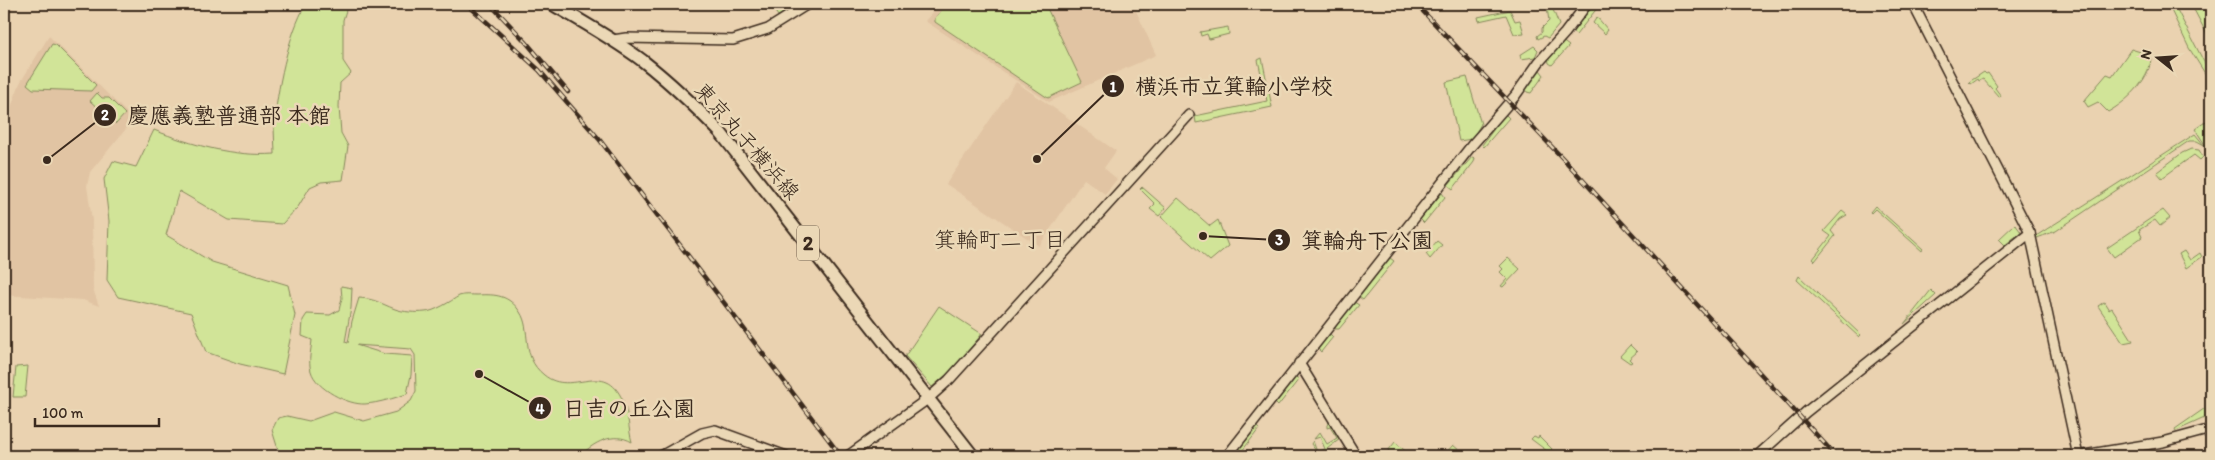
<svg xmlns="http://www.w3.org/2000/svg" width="2215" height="460" font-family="Itim,'Klee One',sans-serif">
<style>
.built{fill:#e1c4a3}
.green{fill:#d1e498;stroke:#86875b}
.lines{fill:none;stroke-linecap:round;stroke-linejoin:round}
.tertiary-casing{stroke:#3b2a1e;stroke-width:12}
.primary-casing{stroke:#3b2a1e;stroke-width:15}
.tertiary{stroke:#ebd8b6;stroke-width:9}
.primary{stroke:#ebd8b6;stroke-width:11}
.rail-casing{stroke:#3b2a1e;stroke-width:4.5}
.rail{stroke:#ebd8b6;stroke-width:2.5;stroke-dasharray:8;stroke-linecap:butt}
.labels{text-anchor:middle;stroke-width:5;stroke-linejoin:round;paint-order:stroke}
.shield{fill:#ebd8b6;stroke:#705e4c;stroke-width:1}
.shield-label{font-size:20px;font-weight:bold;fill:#3b2a1e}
.street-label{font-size:21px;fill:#3b2a1e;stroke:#ebd8b6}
.neighbourhood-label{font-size:22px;fill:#3b2a1e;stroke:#ebd8b6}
.leader{fill:none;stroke:#3b2a1e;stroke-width:2}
.callout-dot{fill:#3b2a1e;stroke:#ebd8b6;stroke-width:2}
.mark-label{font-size:15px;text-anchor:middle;font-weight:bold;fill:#fff}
.callout-label{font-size:22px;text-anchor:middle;font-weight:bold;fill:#3b2a1e;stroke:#ebd8b6;stroke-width:5;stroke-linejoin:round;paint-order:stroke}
</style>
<rect width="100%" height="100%" fill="#ead2b0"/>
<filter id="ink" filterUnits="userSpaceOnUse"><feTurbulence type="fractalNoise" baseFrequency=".02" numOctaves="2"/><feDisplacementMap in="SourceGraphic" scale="10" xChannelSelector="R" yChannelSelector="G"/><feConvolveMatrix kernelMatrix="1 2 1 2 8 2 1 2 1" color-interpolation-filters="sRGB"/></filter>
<g filter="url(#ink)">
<g class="built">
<path d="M4,4H14L15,6L4,20Z"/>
<path d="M940,4H1133L1156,55L1049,102L925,21Z"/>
<path d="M49,36L127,113L131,123L90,172L87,186L92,220L93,289L99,306L83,300L4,295V121H6L20,83Z"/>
<path d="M1016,82L1116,151L1104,168L1117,179L1105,194L1084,179L1039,246L946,184Z"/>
</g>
<g class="green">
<path d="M306,4H348L343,20V61L351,73L340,83L339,107L341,133L348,146L343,180L321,182L310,187L298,207L282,224L229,220L179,191L166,235L212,262L288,285L295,315L283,374L240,364L206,352L191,313L118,297L107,280L109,221L104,179L113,161L136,167L154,130C192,145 234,157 275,154C275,145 274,136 274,127C277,90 288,35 306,4Z"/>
<path d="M770,4H798L778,16Z"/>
<path d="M947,4H1045L1082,82L1048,98L935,22V18Z"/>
<path d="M1590,4L1598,7L1576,35L1570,30Z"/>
<path d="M2168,4H2174L2204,62L2211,73V83L2189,48Z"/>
<path d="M2191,4H2210L2211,6V42Z"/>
<path d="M1552,7L1559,25L1548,38L1544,36L1538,39L1537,36L1542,32V28L1549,21L1547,8Z"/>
<path d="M1510,10L1515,21L1520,20L1524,33L1514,34L1506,15L1479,21L1478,17Z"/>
<path d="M1597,17L1608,30L1605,34L1593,23Z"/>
<path d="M1228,27L1229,34L1209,39L1207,34L1201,36L1200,32Z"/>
<path d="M1561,40L1569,46L1552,65L1549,63L1548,57Z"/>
<path d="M52,44L56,45L96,85L91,91L33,89L27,84Z"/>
<path d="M1534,46L1538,50L1535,57L1521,59L1520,55Z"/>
<path d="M2131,49L2147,54L2151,59C2149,81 2126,102 2108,112L2098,102L2088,107L2084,101L2107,74L2112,76Z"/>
<path d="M1262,58L1272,107L1196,123L1195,116L1267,101L1258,60Z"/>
<path d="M1540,70L1544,75L1531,93L1527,92L1525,87Z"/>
<path d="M1984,72L1986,74L1988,73L1997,86L1995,88L2001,96L1999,97L1983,79L1979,81L1978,79L1971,84L1969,82Z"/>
<path d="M1467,77L1481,124L1472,139L1459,141L1446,82Z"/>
<path d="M97,93L102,98H109L125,114L116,124L90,101Z"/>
<path d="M1505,114L1509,118L1484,147L1482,145Z"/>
<path d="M2211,118V154L2195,129Z"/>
<path d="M2195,134L2204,145L2197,141H2189L2056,231L2037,238L2036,236Z"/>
<path d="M2191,149L2199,150L2203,157L2200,160L2194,155L2162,178L2157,172L2182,153Z"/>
<path d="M1472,157L1475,158L1474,162L1453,189L1448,185Z"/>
<path d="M1142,187L1166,208L1159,216L1150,209L1155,204L1140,189Z"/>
<path d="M1442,193L1445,197L1424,223L1420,219Z"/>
<path d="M1178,198L1210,226L1218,220L1228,246L1210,261L1161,217Z"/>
<path d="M1875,206L1923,249L1922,251L1875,209L1871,213L1870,212Z"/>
<path d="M2163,210L2170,218L2160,226L2155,220L2139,230L2142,237L2114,257L2107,248Z"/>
<path d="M1842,211L1847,215L1840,219L1831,231L1835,236L1815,261L1813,259L1831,236L1824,231Z"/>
<path d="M2015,224L2021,232L2005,245L1999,239Z"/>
<path d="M1437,241L1442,245L1430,259L1426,254Z"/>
<path d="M2184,251L2190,260L2200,253L2202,257L2186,268L2179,254Z"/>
<path d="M1390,258L1394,261L1363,300L1359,297Z"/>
<path d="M1508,258L1520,269L1503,287L1501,286L1507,279L1500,272L1503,269L1500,266Z"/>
<path d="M1799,276L1861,335L1859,337L1797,280Z"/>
<path d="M341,286L352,288L351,308L345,342L348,343L352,321L359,298C376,299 379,303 395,309C403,312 416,313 425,312C434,312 451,301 459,296C464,294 471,295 477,295C496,294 509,295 520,312C532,330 520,356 544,375C572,398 605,358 623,401C629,414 628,428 632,442C613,431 593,443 580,456H280L272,430L278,418L287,416L309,421L334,412L364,421L396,412L411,401L416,391L415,355L411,349L356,345L385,354L412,356L411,375L407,394C394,398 379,403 365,404C348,405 316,389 311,371C308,361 311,351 312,340L302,336L303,320L307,314L330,315L339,310L342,298Z"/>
<path d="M1931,290L1936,295L1904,324Z"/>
<path d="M1354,302L1359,305L1339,329H1335V325Z"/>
<path d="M2104,302L2109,310L2112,308L2133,341L2123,343L2098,306Z"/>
<path d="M939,306L982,334L953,369L932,387L905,356Z"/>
<path d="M1330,334L1333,337L1321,352L1317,348Z"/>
<path d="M1630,345L1637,352L1629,359L1632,362L1630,363L1620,356Z"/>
<path d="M28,366L25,397H13L16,367Z"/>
<path d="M1294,376L1299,379L1278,406L1274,402Z"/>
<path d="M2211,404V415L2176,431L2175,429Z"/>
<path d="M1329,422L1340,439L1319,455L1311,444L1313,441L1317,452L1325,449L1320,437L1314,439L1320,432L1327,444L1337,438L1330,427L1327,428V425Z"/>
<path d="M1256,426L1259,429L1242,451L1238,448Z"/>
<path d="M1534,436L1538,438L1539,436L1552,449L1546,456H1543L1547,451L1531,439Z"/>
<path d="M1395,442L1411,456H1392L1388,451Z"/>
<path d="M1453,445L1466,456L1444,455Z"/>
</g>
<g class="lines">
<defs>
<g id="tertiary">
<path d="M1913,4L2030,233L2078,456"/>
<path d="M613,40L626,38L733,40L768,29L808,4"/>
<path d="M1299,363L1356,456"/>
<path d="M661,456L702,433L715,430L786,456"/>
<path d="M848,456L929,398L949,380L1189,115"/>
<path d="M1227,456L1472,145L1515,96L1539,62L1565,33L1587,4"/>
<path d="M1757,456L1806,412L2030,233"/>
<path d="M2078,456L2163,442L2211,429"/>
</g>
<path id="primary" d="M552,4C583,22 615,40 643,61C671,83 696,107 720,132L973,456"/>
</defs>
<use href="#tertiary" class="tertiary-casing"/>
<use href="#primary" class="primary-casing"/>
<use href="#tertiary" class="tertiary"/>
<use href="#primary" class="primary"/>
<defs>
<g id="rail">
<path d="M467,4L539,70L599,139L841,456"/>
<path d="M490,4L526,42L568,92"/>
<path d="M1416,4L1570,166L1836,456"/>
</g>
</defs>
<use href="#rail" class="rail-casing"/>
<use href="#rail" class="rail"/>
</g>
</g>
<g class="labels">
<rect class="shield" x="797" y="225.5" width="22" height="35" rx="4"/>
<g class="shield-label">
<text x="808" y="250">2</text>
</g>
<g class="street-label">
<text transform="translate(747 141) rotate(49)" y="7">東京丸子横浜線</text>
</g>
<g class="neighbourhood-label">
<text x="1000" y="247">箕輪町二丁目</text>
</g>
</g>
<path class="leader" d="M1037 159L1113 86M47 160L105 115M1203 236L1279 240M479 374L540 408"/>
<g class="callout-dot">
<circle cx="1037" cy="159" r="5"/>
<circle cx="47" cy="160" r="5"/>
<circle cx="1203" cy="236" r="5"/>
<circle cx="479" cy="374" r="5"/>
<circle cx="1113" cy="86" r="12"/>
<circle cx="105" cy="115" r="12"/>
<circle cx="1279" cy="240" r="12"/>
<circle cx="540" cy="408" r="12"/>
</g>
<g class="mark-label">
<text x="1113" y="92">1</text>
<text x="105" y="120">2</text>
<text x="1279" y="245">3</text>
<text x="540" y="414">4</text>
</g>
<g class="callout-label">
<text x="1234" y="94">横浜市立箕輪小学校</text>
<text x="229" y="123">慶應義塾普通部 本館</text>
<text x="1367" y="248">箕輪舟下公園</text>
<text x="629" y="416">日吉の丘公園</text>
</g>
<rect width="2215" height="460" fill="none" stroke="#ebd8b6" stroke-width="20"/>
<rect x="10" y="10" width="2195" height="440" fill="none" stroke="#3b2a1e" stroke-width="2" filter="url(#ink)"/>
<g transform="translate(2158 58) rotate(287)" stroke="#ebd8b6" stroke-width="4" paint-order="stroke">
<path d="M0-4L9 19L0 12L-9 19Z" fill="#3b2a1e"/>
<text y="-8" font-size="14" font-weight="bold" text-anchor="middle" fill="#3b2a1e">N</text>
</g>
<path d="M35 418v8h124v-8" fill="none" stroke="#3b2a1e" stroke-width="2.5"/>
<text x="42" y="418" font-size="15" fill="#3b2a1e" stroke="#ebd8b6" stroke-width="4" paint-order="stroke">100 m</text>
</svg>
